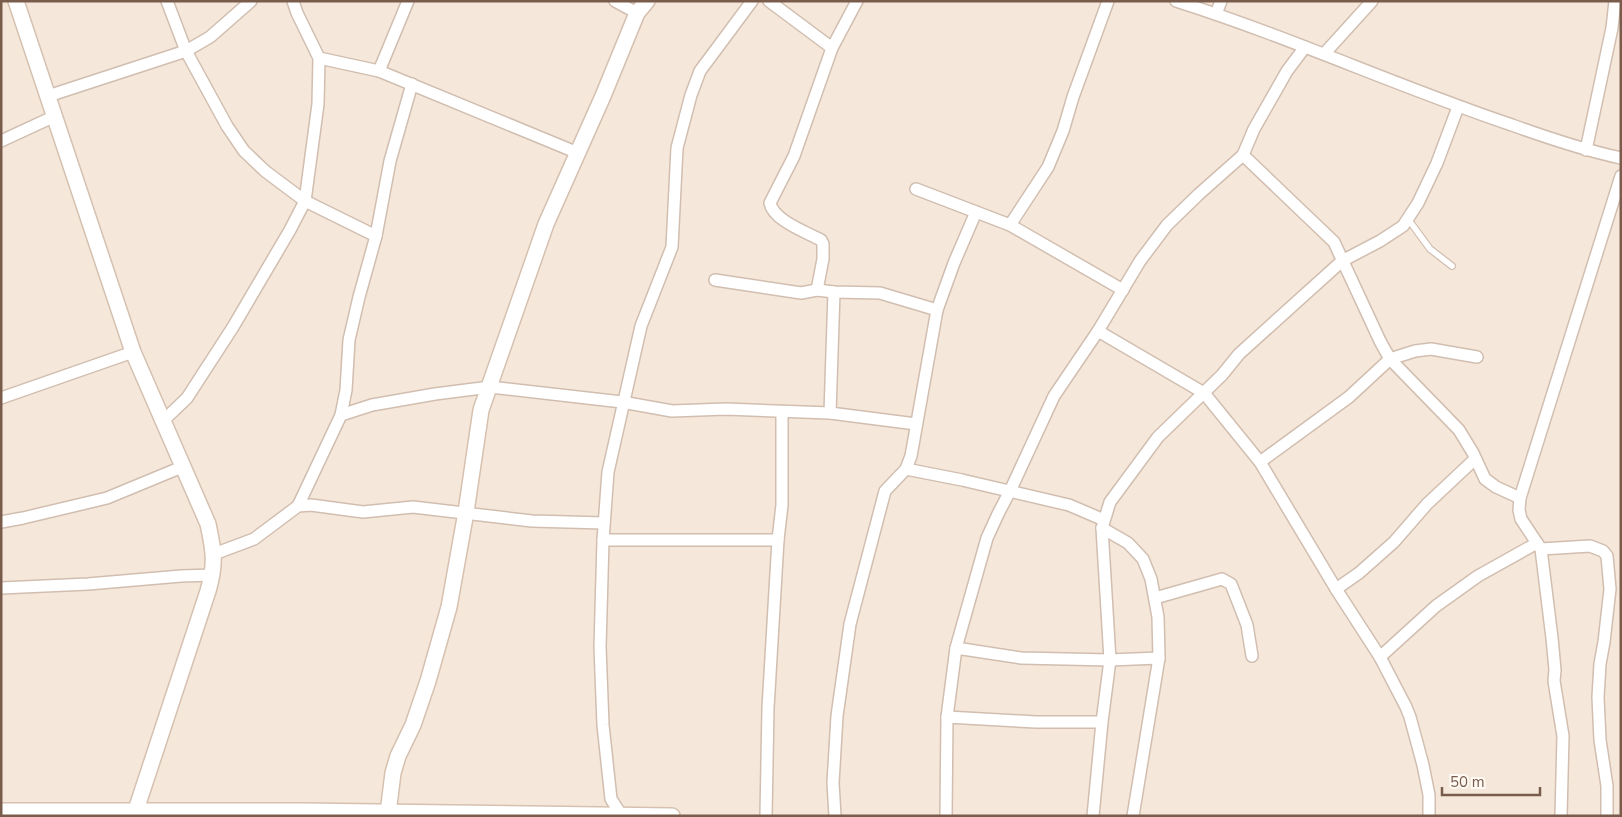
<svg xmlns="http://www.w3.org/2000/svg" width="1622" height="817" font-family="'Nunito Sans',sans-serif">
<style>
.residential{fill:#f5e8da}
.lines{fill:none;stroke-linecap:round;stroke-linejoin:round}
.lane-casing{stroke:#d1beb0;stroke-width:8}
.street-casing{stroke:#d1beb0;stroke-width:14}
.secondary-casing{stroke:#d6c0b0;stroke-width:18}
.lane{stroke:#fff;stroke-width:5.5}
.street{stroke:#fff;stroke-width:11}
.secondary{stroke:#fff;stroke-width:15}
</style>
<rect width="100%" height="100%" fill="#fdf6ec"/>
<rect class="residential" x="1" y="1" width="1620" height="815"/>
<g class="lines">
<defs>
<path id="lane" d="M1408,219L1430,249L1452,266"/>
<g id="street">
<path d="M167,1L186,51L227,126L244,151L265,171L305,201L376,236"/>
<path d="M615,1L637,13"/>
<path d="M769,1L832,48"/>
<path d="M1176,1C1290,37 1399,87 1512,125C1548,138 1583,150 1621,158"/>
<path d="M1216,14L1221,1"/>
<path d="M1324,54L1372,1"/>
<path d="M319,58L379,71L578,153"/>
<path d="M379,71L408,1"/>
<path d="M48,96L186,51L210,37L251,1"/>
<path d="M1,141L55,116"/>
<path d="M1586,150L1612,28L1615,1"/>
<path d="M1243,155L1334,242L1380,341L1390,359L1459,430L1473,453L1485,479L1496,487L1520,498"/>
<path d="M916,189L1010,225L1123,290"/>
<path d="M1010,225L1048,167L1063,131L1073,97L1108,1"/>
<path d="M715,280L801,293L817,290L834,292L880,293L937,310"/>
<path d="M817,290L823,259V244L821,240C806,232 773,220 770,203L794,156L832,48L857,1"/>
<path d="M1098,331L1204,393L1260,462L1336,589L1380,657L1406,707L1410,717L1423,765L1429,795V816"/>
<path d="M1,398L133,352"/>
<path d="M830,413L834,292"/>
<path d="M341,415L372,405L435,394L490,387L622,402L672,411L726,409L830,413L916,424"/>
<path d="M164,420L187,398L233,327L290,230L305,201L318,104L319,58L297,13L293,1"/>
<path d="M1260,462L1349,397L1390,359L1415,351L1431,349L1477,357"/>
<path d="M906,469L962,480L1069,505L1104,520"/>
<path d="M298,506L341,415L346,390L349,340L359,297L376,236L390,161L412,84"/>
<path d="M1,522L23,518L107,498L182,467"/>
<path d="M1102,528L1128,543L1143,559L1151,579L1158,617L1159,658L1133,816"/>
<path d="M603,540H778"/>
<path d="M1541,549L1590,546L1603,551L1607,556L1610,589L1604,642L1600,664L1598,697L1600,740L1607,786V816"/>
<path d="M214,554L254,539L298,506L311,505L363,512L413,507L532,521L604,523"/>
<path d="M1,588L88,584L181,576L213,575"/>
<path d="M1336,589L1359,573L1394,542L1427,504L1475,459"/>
<path d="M1155,598L1222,579L1231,584L1247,625L1252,656"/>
<path d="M956,648L1021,658L1110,660L1159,658"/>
<path d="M1380,657L1436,606L1478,576L1537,543"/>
<path d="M947,717L1036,722H1102"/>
<path d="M622,816L611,799L603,725L600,647L603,540L608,472L641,326L672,247L677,148L691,95L700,71L752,1"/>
<path d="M766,816L768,708L778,540L782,505V412"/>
<path d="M835,816L833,783L837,716L850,624L885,491L906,469L911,456L937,310L954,263L976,212"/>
<path d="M946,816L947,717L956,648L987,538L998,514L1010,491L1054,396L1098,331L1140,261L1167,225L1199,194L1243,155L1254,129L1287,71L1305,47"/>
<path d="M1093,816L1102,722L1110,660L1102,528L1110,502L1158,437L1222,375L1239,354L1342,261L1380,241L1403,226L1418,203L1437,163L1458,107"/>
<path d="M1561,816L1563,736L1554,681L1555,670L1552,638L1541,549L1521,519L1519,510L1520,498L1621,176"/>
</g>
<g id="secondary">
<path d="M16,1L133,352L208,524C214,552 216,563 208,591L136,810"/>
<path d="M1,811H303L672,816"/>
<path d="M388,813L393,773L398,756L413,725L428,681L449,607L466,512L481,410L546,224L603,96L637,13L647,1"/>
</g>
</defs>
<use href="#lane" class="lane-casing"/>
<use href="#street" class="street-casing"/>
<use href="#secondary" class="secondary-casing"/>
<use href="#lane" class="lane"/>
<use href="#street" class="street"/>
<use href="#secondary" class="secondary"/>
</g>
<rect width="1622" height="817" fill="none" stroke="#7a5c4d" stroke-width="5"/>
<path d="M1442 787v8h98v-8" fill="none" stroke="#7a5c4d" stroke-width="2.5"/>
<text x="1450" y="787" font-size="15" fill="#7a5c4d" stroke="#fffaf3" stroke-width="4" paint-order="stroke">50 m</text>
</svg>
